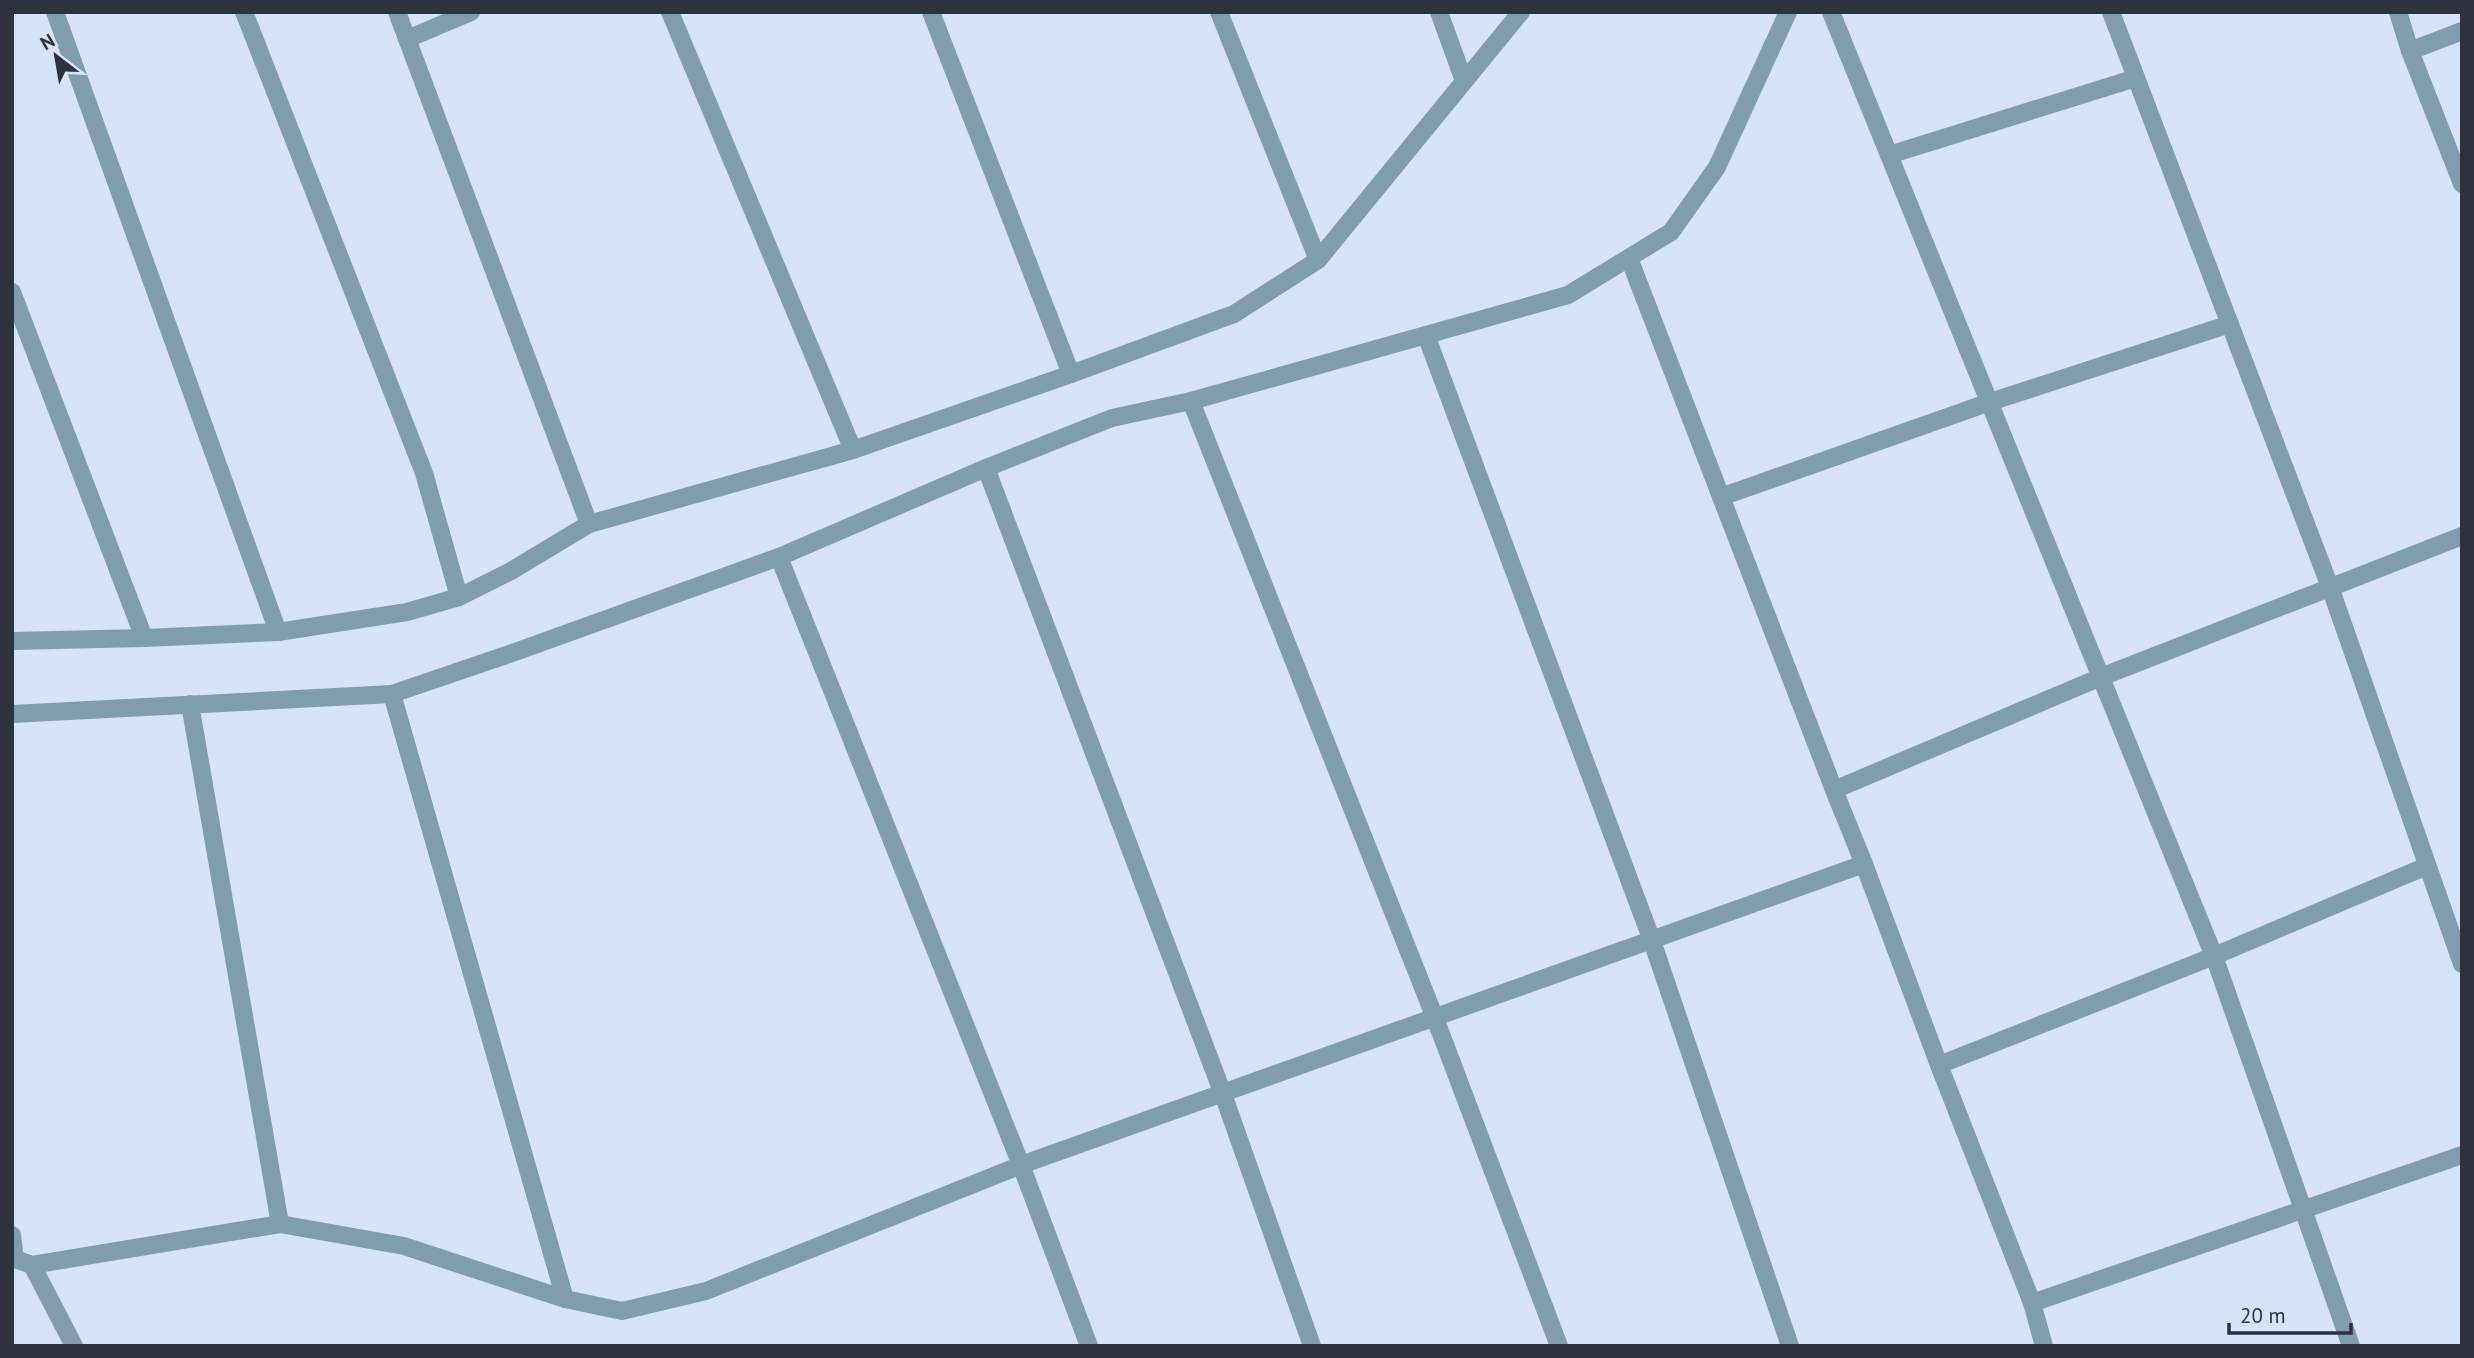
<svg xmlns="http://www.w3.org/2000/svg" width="2474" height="1358" font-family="'PT Sans',sans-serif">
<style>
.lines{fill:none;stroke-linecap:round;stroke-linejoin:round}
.minor{stroke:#7f9dae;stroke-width:18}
</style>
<rect width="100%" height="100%" fill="#d7e3fb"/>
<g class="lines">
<g class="minor">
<path d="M55,12L278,632"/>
<path d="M244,12L424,473L459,597"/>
<path d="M397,12L589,524"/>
<path d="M670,12L853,450"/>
<path d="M931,12L1071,374"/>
<path d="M1219,12L1318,260"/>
<path d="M1439,12L1464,81"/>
<path d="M1831,12L2214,956L2351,1346"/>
<path d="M2111,12L2330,587L2462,964"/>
<path d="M2398,12L2410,51L2462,184"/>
<path d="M407,39L471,12"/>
<path d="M2410,51L2462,31"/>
<path d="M1889,155L2136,78"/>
<path d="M1629,258L1834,790"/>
<path d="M12,292L144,638"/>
<path d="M1426,335L1651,938L1790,1346"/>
<path d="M1191,401L1435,1018L1559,1346"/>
<path d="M986,468L1223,1094L1312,1346"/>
<path d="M1721,497L1990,402L2230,324"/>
<path d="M779,557L1021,1165C1302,1065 1582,962 1864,864L1834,790L2101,677L2462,536"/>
<path d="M12,641L144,638L278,632L407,612L459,597L511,571L589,524L853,450L1071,374L1234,314L1318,260L1521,12"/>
<path d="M392,694L565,1299"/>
<path d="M190,704L280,1224"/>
<path d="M12,714L392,694L515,652L779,557L986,468L1112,418L1191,401L1568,295L1671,232L1717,167L1788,12"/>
<path d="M1864,864L1939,1065L2032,1303"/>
<path d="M1939,1065L2214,956L2427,866"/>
<path d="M12,1235L15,1259H12"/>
<path d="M15,1259L32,1265L280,1224L404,1246L565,1299L622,1311L706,1291L1021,1165L1089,1346"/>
<path d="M32,1265L74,1346"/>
<path d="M2044,1346L2032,1303L2462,1155"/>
</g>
</g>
<rect width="2474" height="1358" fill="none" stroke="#2e323c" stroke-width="28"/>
<g transform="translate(56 56) rotate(329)" stroke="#d7e3fb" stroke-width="5" paint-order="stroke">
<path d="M0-5L12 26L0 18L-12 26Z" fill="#2e323c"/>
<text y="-10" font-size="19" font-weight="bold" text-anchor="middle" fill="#2e323c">N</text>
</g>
<path d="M2229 1323v10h122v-10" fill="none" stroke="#2e323c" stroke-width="3.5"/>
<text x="2240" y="1323" font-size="21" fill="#2e323c" stroke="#d7e3fb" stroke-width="5" paint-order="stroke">20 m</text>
</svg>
